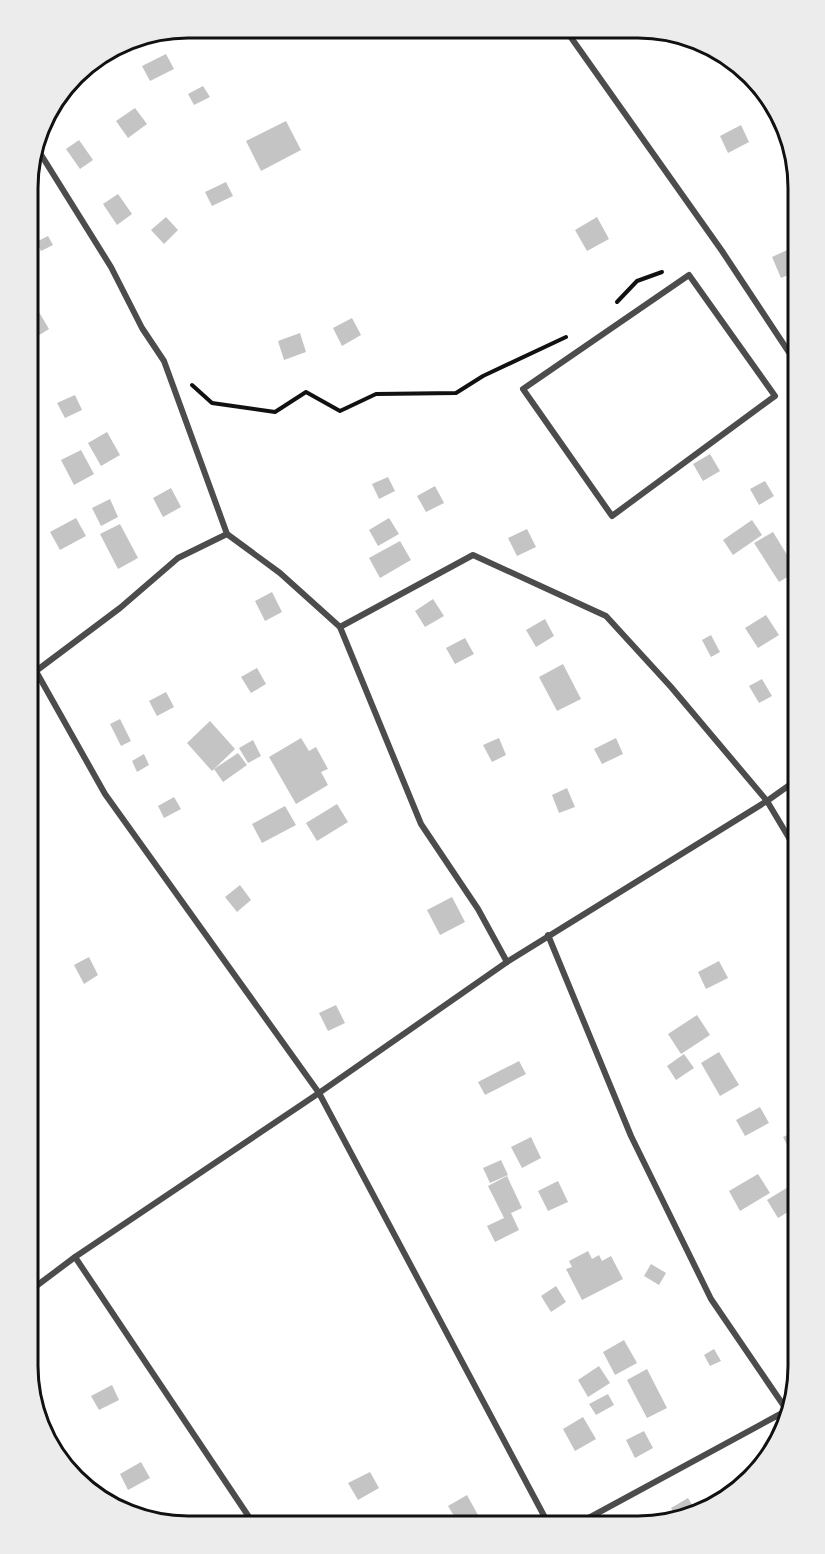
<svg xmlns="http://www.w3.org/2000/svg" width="825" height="1554" font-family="'Nunito Sans',sans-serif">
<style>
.building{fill:#c4c4c4}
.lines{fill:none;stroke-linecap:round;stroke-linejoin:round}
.path{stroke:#111;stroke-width:4}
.minor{stroke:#4c4c4c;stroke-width:6}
.rim{fill:none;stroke:#111;stroke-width:3}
</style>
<rect width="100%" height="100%" fill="#fff"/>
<g class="building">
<path d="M612,30H629L617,37Z"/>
<path d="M166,54L174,69L150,81L142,66Z"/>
<path d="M203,86L210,97L194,105L188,94Z"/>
<path d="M135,108L147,124L128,138L116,121Z"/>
<path d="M286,121L301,150L261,171L246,141Z"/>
<path d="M741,125L749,142L728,153L720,136Z"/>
<path d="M79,140L93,160L80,169L66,149Z"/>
<path d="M226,182L233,196L212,206L205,192Z"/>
<path d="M118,194L132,214L117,225L103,204Z"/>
<path d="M166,217L178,230L164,244L151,230Z"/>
<path d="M597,217L609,239L587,251L575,230Z"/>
<path d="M48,236L53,245L41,251L36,242Z"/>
<path d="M798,245V271L781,278L772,257Z"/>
<path d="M30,297L49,329L28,342V298Z"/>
<path d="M352,318L361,335L342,346L333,328Z"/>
<path d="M300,333L306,352L284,360L278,341Z"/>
<path d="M75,395L82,410L65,418L57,403Z"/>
<path d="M107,432L120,455L101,466L88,443Z"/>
<path d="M81,450L94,474L74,485L61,460Z"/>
<path d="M710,454L720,471L703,481L693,464Z"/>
<path d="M388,477L395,491L379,499L372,484Z"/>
<path d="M765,481L774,496L759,505L750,489Z"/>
<path d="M435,486L444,503L426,512L417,496Z"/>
<path d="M171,488L181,507L163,517L153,498Z"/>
<path d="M110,499L118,517L101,526L92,508Z"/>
<path d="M76,518L86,536L60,550L50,532Z"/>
<path d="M389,518L399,534L378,546L369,530Z"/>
<path d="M752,520L762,535L733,555L723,540Z"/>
<path d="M120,524L138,558L118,569L100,534Z"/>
<path d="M527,529L536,547L517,556L508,538Z"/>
<path d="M773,532L797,571L779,582L754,543Z"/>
<path d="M400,541L411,560L380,578L369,558Z"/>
<path d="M272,592L282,612L265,621L255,601Z"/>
<path d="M433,599L444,616L425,627L415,611Z"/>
<path d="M766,615L779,635L758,648L745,628Z"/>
<path d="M545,619L554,636L536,647L526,630Z"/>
<path d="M711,635L720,652L711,657L702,640Z"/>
<path d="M465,638L474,654L455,664L446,648Z"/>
<path d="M563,664L581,699L557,711L539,677Z"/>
<path d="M257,668L266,684L251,693L241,677Z"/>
<path d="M762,679L772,696L759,703L749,686Z"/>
<path d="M166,692L174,707L157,716L149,701Z"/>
<path d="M120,719L131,741L121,746L110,724Z"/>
<path d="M210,721L235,749L212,771L187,743Z"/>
<path d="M301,738L309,751L316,747L328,769L321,772L328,785L296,804L269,757Z"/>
<path d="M499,738L506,755L492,762L483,745Z"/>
<path d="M616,738L623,754L602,764L594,749Z"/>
<path d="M253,740L261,756L248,763L239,748Z"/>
<path d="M238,753L247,765L223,782L214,769Z"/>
<path d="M144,754L149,765L137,772L132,761Z"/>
<path d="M567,788L575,807L559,813L552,795Z"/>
<path d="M174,797L181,809L164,818L158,806Z"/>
<path d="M337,804L348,822L317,841L306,823Z"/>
<path d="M285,806L296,825L262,843L252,824Z"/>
<path d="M240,885L251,900L237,912L225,897Z"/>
<path d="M452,897L465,922L440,935L427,910Z"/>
<path d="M89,957L98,975L84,984L74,965Z"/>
<path d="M719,961L728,978L706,989L698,972Z"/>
<path d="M336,1005L345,1023L328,1031L319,1013Z"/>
<path d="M697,1015L710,1035L681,1054L668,1034Z"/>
<path d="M719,1052L739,1085L720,1096L701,1063Z"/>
<path d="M684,1054L694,1068L676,1080L667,1066Z"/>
<path d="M519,1061L526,1074L485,1095L478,1082Z"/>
<path d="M760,1107L769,1123L745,1136L736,1120Z"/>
<path d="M798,1130V1154L793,1157L783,1137Z"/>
<path d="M531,1137L541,1158L522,1168L511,1147Z"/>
<path d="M501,1160L508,1175L490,1183L483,1168Z"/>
<path d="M758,1174L770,1193L740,1211L729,1191Z"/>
<path d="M507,1176L522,1208L511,1213L519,1230L495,1242L487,1226L504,1218L488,1186Z"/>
<path d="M558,1181L568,1202L548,1211L538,1191Z"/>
<path d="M798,1181V1206L778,1218L767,1200Z"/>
<path d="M588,1251L592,1259L599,1255L602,1261L611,1256L623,1279L582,1300L566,1269L572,1267L569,1261Z"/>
<path d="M651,1264L666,1273L659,1285L644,1276Z"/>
<path d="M556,1286L566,1302L551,1312L541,1296Z"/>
<path d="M624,1340L637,1363L615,1375L603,1352Z"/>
<path d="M714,1349L721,1361L710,1366L704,1355Z"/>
<path d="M599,1366L610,1383L588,1397L578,1380Z"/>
<path d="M647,1369L667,1408L647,1418L627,1380Z"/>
<path d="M112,1385L119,1400L99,1410L91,1396Z"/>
<path d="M608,1394L614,1405L596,1415L589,1404Z"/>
<path d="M583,1417L596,1439L575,1451L563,1429Z"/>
<path d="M644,1431L653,1448L635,1458L626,1440Z"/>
<path d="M141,1462L150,1478L128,1490L120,1474Z"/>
<path d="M370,1472L379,1488L358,1500L348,1483Z"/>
<path d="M467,1495L478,1515L460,1526L448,1506Z"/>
<path d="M688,1498L697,1513L689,1519L678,1520L671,1508Z"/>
</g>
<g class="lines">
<g class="path">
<path d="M617,302L637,281L662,272"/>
<path d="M192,385L212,403L275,412L306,392L340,411L376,394L456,393L483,376L566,337"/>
</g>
<g class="minor">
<path d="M565,29L722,251L798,366"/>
<path d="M35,145L111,267L142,328L164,361L227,534L280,573L340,627L421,824L478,909L507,962"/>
<path d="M689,275L775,396L612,516L523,389Z"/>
<path d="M340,627L473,555L606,616L671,687L767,801L798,853"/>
<path d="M28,657L105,794L319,1093L550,1527"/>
<path d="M36,671L120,608L178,558L227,534"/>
<path d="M548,935L631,1136L711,1299L786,1409"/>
<path d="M75,1257L255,1526"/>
<path d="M27,1293L75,1257L319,1093L507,962L767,801L798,779"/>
<path d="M572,1527L784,1412"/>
</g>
</g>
<path d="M0 0H825V1554H0ZM188 38H638A150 150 0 0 1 788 188V1366A150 150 0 0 1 638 1516H188A150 150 0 0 1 38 1366V188A150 150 0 0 1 188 38Z" fill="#ececec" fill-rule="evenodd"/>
<path class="rim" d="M188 38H638A150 150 0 0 1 788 188V1366A150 150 0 0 1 638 1516H188A150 150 0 0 1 38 1366V188A150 150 0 0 1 188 38Z"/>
</svg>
